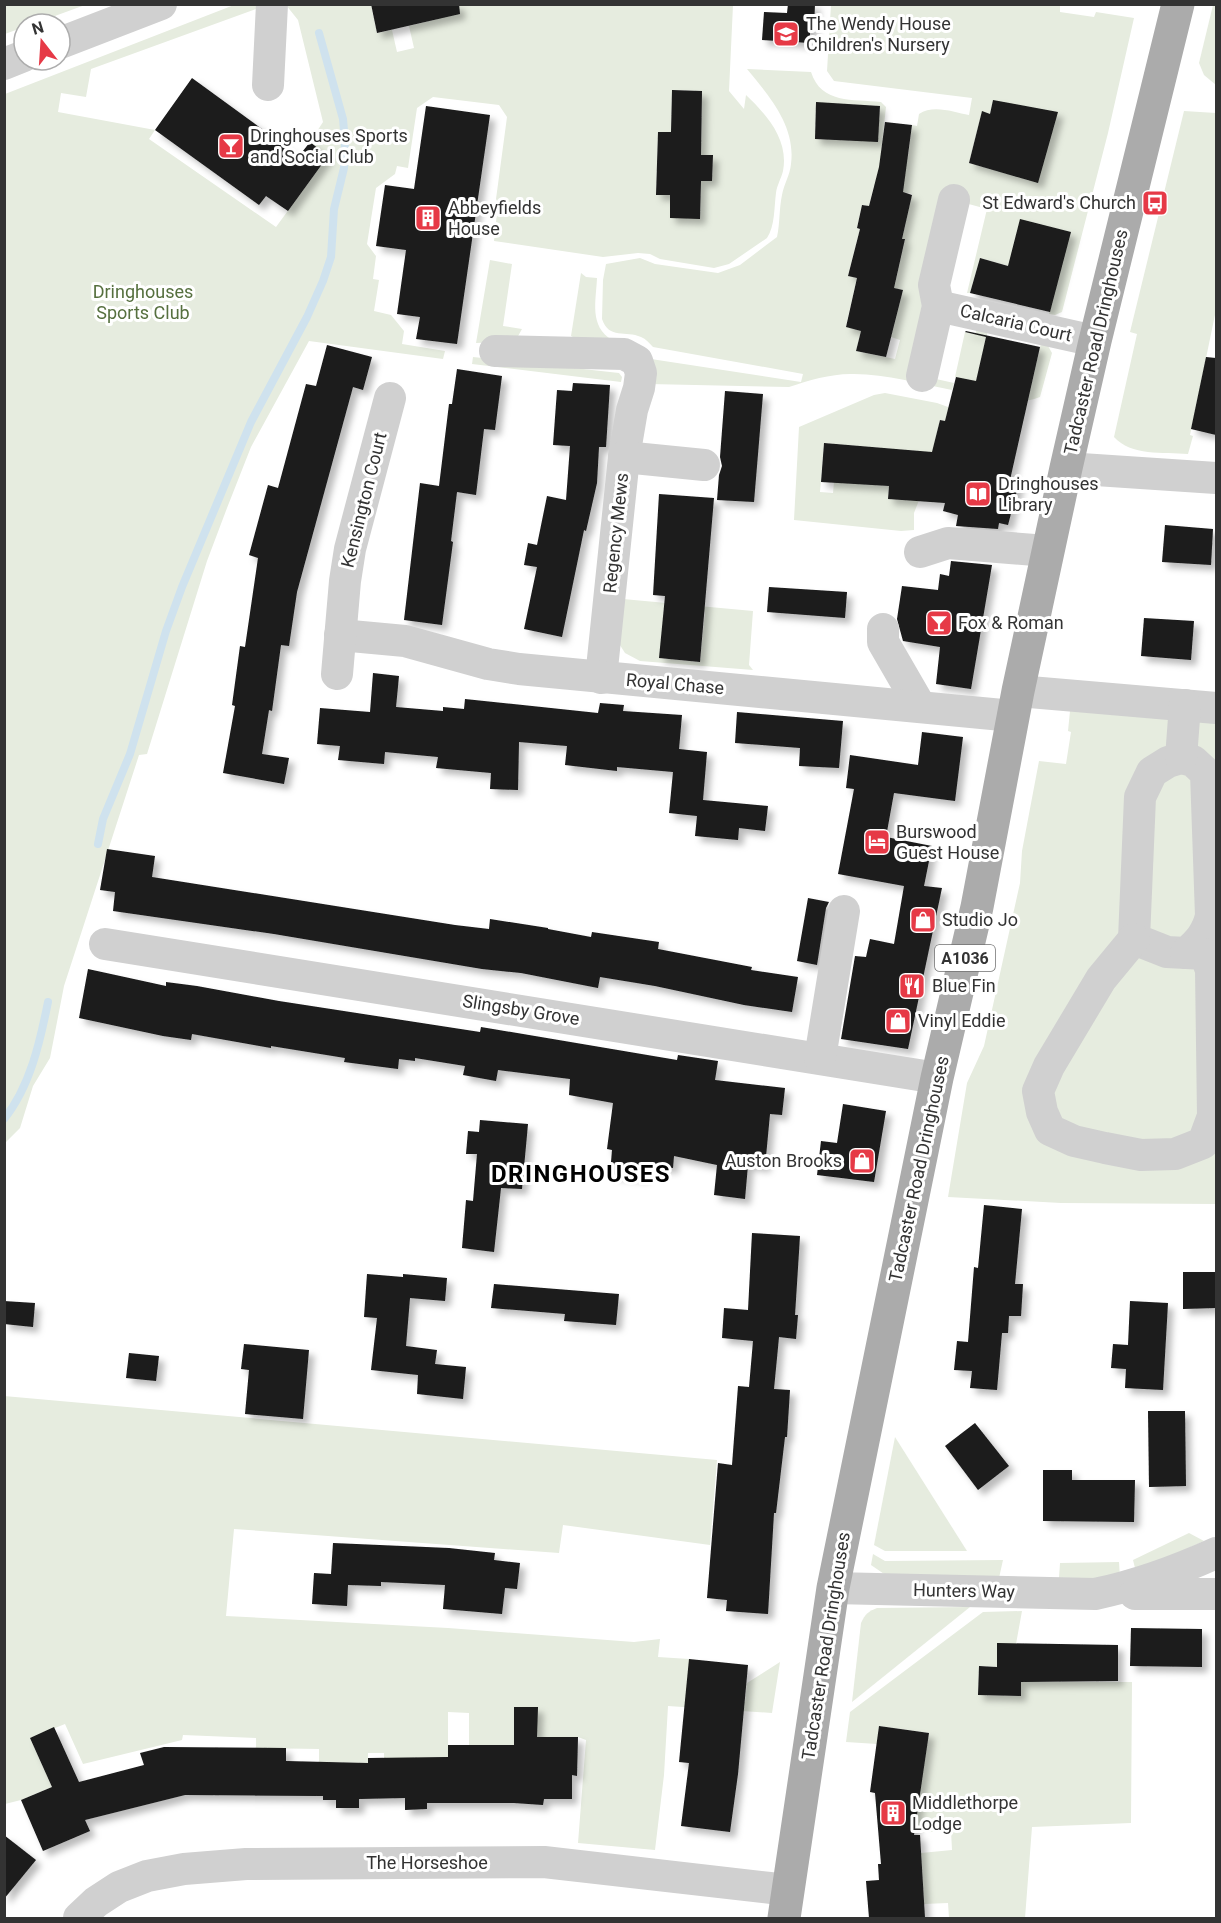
<svg xmlns="http://www.w3.org/2000/svg" width="1221" height="1923" font-family="Roboto,sans-serif">
<style>
.green{fill:#e6ecdf;fill-rule:evenodd}
.lines{fill:none;stroke-linecap:round;stroke-linejoin:round}
.stream{stroke:#cfe2ee;stroke-width:8}
.building{fill:#1a1a1a;filter:url(#shadow)}
.minor{stroke:#d0d0d0;stroke-width:32}
.major{stroke:#ababab;stroke-width:33}
.labels{text-anchor:middle;stroke-width:6;stroke-linejoin:round;paint-order:stroke}
.shield{fill:#fff;stroke:#707070;stroke-width:1.5}
.shield-label{font-size:16px;font-weight:bold;fill:#333}
.poi-label{font-size:18px;fill:#333;stroke:#fff;text-anchor:start}
.park-label{font-size:18px;fill:#56703f;stroke:#fff}
.street-label{font-size:18px;fill:#333;stroke:#fff}
.district-label{font-size:24px;font-weight:bold;letter-spacing:1.5px;fill:#000;stroke:#fff}
</style>
<defs>
<filter id="shadow"><feDropShadow dx="5.5" dy="5.5" stdDeviation="3" flood-color="#0004"/></filter>
</defs>
<rect width="100%" height="100%" fill="#fff"/>
<g class="green">
<path d="M5,4H85V5L33,24H24V27L5,34Z"/>
<path d="M1060,4V12L1094,17L1096,12L1134,18L1108,133L1062,312L1055,315L1049,314L1070,232L1008,266L980,258L970,293H967L987,209L954,200L909,373L954,383L952,390C920,384 887,374 854,374C834,373 809,380 789,387L649,384L651,359L801,382L803,374L653,347C649,343 646,339 641,337C626,330 609,340 602,319L603,280L606,264L640,258L655,264L718,273L740,265L777,237C780,223 779,209 782,195C784,184 790,175 791,164C796,126 769,96 747,69L811,72C821,104 853,99 881,102L886,107L881,153L908,157L912,125L917,126L919,114C933,104 954,112 969,115L972,98L834,81L827,71L831,5ZM993,100L1038,182L969,163L982,112L990,114ZM816,103L880,106L878,135L871,141L815,139ZM874,186L912,194L902,239L905,240L894,288L903,290L891,337L900,340L895,359L856,351L861,331L846,326L857,278L848,276L860,229L857,228L862,205L869,206Z"/>
<path d="M234,5H261L259,8L91,69L86,97L61,93L58,112L155,130L149,139L276,227L328,156L310,142L323,122L298,20L286,5H371L377,33L392,30L397,52L414,48L409,26L438,19L435,5H733L729,91L744,109L746,95C767,115 789,140 783,171C781,179 777,185 776,193C774,208 775,226 767,238L729,264L714,268L660,259L650,254L638,253L603,257L494,241L498,203L496,199L507,117L499,105L433,97L417,108L408,168L397,166L395,174L376,188L367,244L376,256L373,279L379,280L374,311L391,315L404,331L402,344L445,351L443,359L309,341L251,447L227,508L207,561L147,754L139,755L64,986L50,1058L33,1086L20,1128L5,1143V94ZM672,90L702,91L701,155L713,156L712,181H701L700,218H670V195H656L658,132H671Z"/>
<path d="M1213,5H1216V85L1204,75L1199,63Z"/>
<path d="M1184,111L1216,113V310L1190,435L1193,436L1188,454C1163,452 1131,456 1114,437L1137,334L1130,332Z"/>
<path d="M490,260L512,264L503,326L522,329L517,338L504,342L476,343Z"/>
<path d="M581,273L586,277L597,278C596,301 589,326 612,340L577,339L571,336Z"/>
<path d="M977,328L988,330L974,391L999,397L1000,394L1028,400L1041,343L1048,346L1052,353L1040,397C1016,407 989,397 965,392L967,380L955,377L965,332L975,334Z"/>
<path d="M473,357L619,373L622,377L621,382L472,364Z"/>
<path d="M885,393L937,403L959,411L989,417L975,471L934,462L914,513V530L901,531L794,520L799,427L874,395ZM940,420L973,428L969,445L936,438ZM824,443L916,451L911,500L888,499L889,486L834,482L833,493L820,492Z"/>
<path d="M623,599L753,611L749,665L753,670L640,661L625,653L618,642ZM664,608L705,612L700,662L660,658Z"/>
<path d="M1070,711L1216,720V1204L1061,1203L948,1197L967,1083L984,1046L1020,883L1022,851L1039,761L1066,764L1071,732L1068,731Z"/>
<path d="M4,1396L717,1460L710,1545L563,1525L559,1553L234,1529L226,1616L448,1628L634,1642L660,1639L658,1657L689,1659L745,1702L747,1683L780,1662L772,1713L668,1706L664,1775L655,1850L578,1843L586,1740L578,1737H537V1707H514V1746L469,1745V1713L448,1712V1759L384,1771V1753H368V1763L319,1762V1749L256,1748V1738L183,1735L182,1740L83,1764L65,1724L30,1738L52,1787L21,1800L5,1804Z"/>
<path d="M895,1437L967,1551H885L874,1545Z"/>
<path d="M1189,1533L1204,1541L1136,1572L1133,1560Z"/>
<path d="M873,1554L885,1561L1003,1560L999,1578H890L871,1565Z"/>
<path d="M1119,1562L1120,1578H1059L1060,1563Z"/>
<path d="M970,1607L852,1702L861,1623C865,1614 869,1611 877,1608Z"/>
<path d="M1022,1611L1016,1644H997V1667L979,1666L978,1695L1021,1696V1671L1041,1682H1132L1131,1823L1032,1827L1025,1918H949L948,1903L924,1904L921,1853L952,1850L951,1831L913,1833L929,1733L879,1726L877,1744L846,1742L850,1712L983,1612Z"/>
</g>
<g class="lines">
<g class="stream">
<path d="M98,844L103,819L130,754L166,631L182,587L251,422L307,317L323,281L331,257L334,209L344,168L345,142L343,119L319,33"/>
<path d="M4,1119C30,1087 40,1042 48,1002"/>
</g>
</g>
<g class="building">
<path d="M371,4H459L460,14L377,33Z"/>
<path d="M788,4H815L814,29H810V43L762,40L764,12L787,13Z"/>
<path d="M192,78L299,156L310,142L328,156L288,211L266,196L259,205L155,130Z"/>
<path d="M672,90L702,91L701,155H713L712,181H701L700,219L670,218V195H656L658,132H671Z"/>
<path d="M993,100L1058,112L1038,183L969,163L982,111L990,114Z"/>
<path d="M816,102L880,106L878,142L815,139Z"/>
<path d="M426,106L490,115L457,344L416,339L420,317L397,314L406,250L376,246L385,185L414,189Z"/>
<path d="M885,122L912,125L903,192L912,195L902,239H905L894,288L903,290L886,357L856,351L861,331L846,327L857,278L848,276L860,229L857,228L862,205L869,206L879,167Z"/>
<path d="M1020,219L1071,232L1050,312L970,293L980,258L1008,266Z"/>
<path d="M966,331L1040,347L1010,480L1019,483L1008,525L999,523L998,529L956,526L958,515L943,511L945,503L888,499L889,486L821,482L824,443L932,452L940,420L945,421L956,377L976,381L986,337L965,332Z"/>
<path d="M327,345L372,357L363,390L353,387L297,592L289,646L281,645L272,711L269,710L262,754L289,758L284,784L223,773L235,706L232,705L240,646L245,647L258,558L249,555L268,485L278,488L306,384L316,386Z"/>
<path d="M1206,357L1216,358V435L1191,429Z"/>
<path d="M457,369L502,376L495,430L484,429L476,495L457,492L451,541L453,542L442,625L404,620L420,483L439,486L449,404H452Z"/>
<path d="M573,383L610,385L606,447H599L597,483L586,531L584,530L562,637L524,629L537,567L524,565L528,543L537,545L547,496L566,500L570,446L553,445L557,390L572,391Z"/>
<path d="M725,391L763,394L754,502L717,500L719,475L722,466L720,457Z"/>
<path d="M659,494L714,498L700,662L659,658L665,596L653,595Z"/>
<path d="M1165,525L1213,529L1211,565L1162,562Z"/>
<path d="M951,561L992,565L971,689L936,684L940,647L903,641L897,619L902,586L938,590L940,574L949,576Z"/>
<path d="M769,587L847,592L845,618L767,612Z"/>
<path d="M1144,618L1194,621L1191,660L1141,656Z"/>
<path d="M373,673L399,676L396,707L443,711V707L464,709L465,699L598,713L600,703L624,705L623,711L682,715L679,749L707,752L703,800L768,806L765,831L739,828L738,840L695,836L697,816L669,813L673,772L617,767V771L565,765L567,746L519,742L518,790L490,789L491,773L436,768L438,757L385,752L384,764L338,760L340,746L317,744L320,708L370,712Z"/>
<path d="M737,712L843,721L839,768L799,766L800,748L735,743Z"/>
<path d="M922,732L963,737L955,801L894,793L886,837L932,846L924,886L942,888L908,1049L841,1039L855,956L866,957L870,939L894,944L904,886L838,874L854,789L846,788L850,755L918,765Z"/>
<path d="M107,849L155,856L152,877L455,925L489,929L490,919L548,928V929L591,937L592,932L659,942L658,949L752,967L751,970L798,977L792,1012L744,1005L655,986L600,977L598,988L521,973L482,969L274,934L113,911L115,892L100,890Z"/>
<path d="M808,898L829,902L826,908L817,965L797,961Z"/>
<path d="M88,969L166,986V982L197,986L279,1001L480,1032L481,1027L677,1060L678,1055L718,1061L715,1080L785,1088L782,1115L770,1114L765,1167L748,1165L745,1199L714,1195L717,1165L674,1156L673,1168L645,1165L644,1177L610,1174L612,1150L607,1149L613,1103L569,1095L570,1079L498,1070L496,1081L463,1075L465,1066L415,1058V1061L399,1059L398,1069L344,1062L345,1058L271,1046V1048L192,1034L191,1040L163,1036L79,1018Z"/>
<path d="M843,1104L886,1111L874,1182L817,1175L821,1141L837,1143Z"/>
<path d="M480,1120L528,1124L522,1189L501,1188L494,1252L462,1248L466,1200L473,1201L477,1154H466L468,1131L479,1132Z"/>
<path d="M984,1205L1022,1209L1015,1284H1023L1021,1316H1009L1008,1333H1002L997,1390L970,1388L972,1371L954,1370L957,1341L968,1342L974,1267L978,1268Z"/>
<path d="M752,1233L800,1236L795,1315H798L796,1339L779,1337L774,1389L790,1390L787,1437H785L776,1513H774L768,1614L726,1611L727,1600L707,1598L718,1463L732,1465L738,1386L749,1387L753,1341L722,1338L724,1308L748,1310Z"/>
<path d="M1183,1272H1216V1308L1183,1309Z"/>
<path d="M367,1274L403,1277V1274L447,1278L445,1301L410,1298L406,1346L437,1350L435,1364L466,1367L463,1399L417,1394L418,1375L371,1370L377,1318L364,1317Z"/>
<path d="M494,1284L619,1294L616,1325L564,1321L565,1314L491,1308Z"/>
<path d="M4,1301L35,1303L33,1327L4,1324Z"/>
<path d="M1130,1301L1168,1303L1163,1390L1125,1388L1126,1369L1111,1368L1113,1344L1128,1345Z"/>
<path d="M244,1344L309,1350L303,1419L245,1414L249,1370L241,1369Z"/>
<path d="M129,1353L159,1356L156,1381L126,1378Z"/>
<path d="M1148,1411H1185L1186,1486L1149,1487Z"/>
<path d="M975,1423L1009,1466L978,1490L945,1446Z"/>
<path d="M1043,1470H1072V1480H1135L1134,1522L1043,1521Z"/>
<path d="M333,1543L449,1548L495,1553L494,1560L520,1563L517,1589L505,1588L502,1614L443,1609L445,1585L381,1582V1586L348,1585L347,1606L312,1604L314,1573L331,1574Z"/>
<path d="M1131,1628L1202,1629V1667L1130,1666Z"/>
<path d="M997,1643L1118,1645V1681L1021,1682V1696L978,1695L979,1666L997,1667Z"/>
<path d="M689,1659L748,1665L738,1774L730,1832L681,1826L689,1763L679,1762Z"/>
<path d="M514,1707H538L537,1737H578L577,1776L572,1775V1799H544L543,1805L514,1803H427V1809L405,1810V1798L359,1799V1808H336V1800H323V1796L185,1795L85,1820L90,1831L43,1851L21,1800L52,1787L30,1738L54,1727L79,1782L144,1765L140,1753L164,1747L286,1748V1761L368,1763V1758L448,1757V1745H514Z"/>
<path d="M879,1726L929,1733L914,1835H920L925,1918H869L866,1881L879,1880L878,1864H881L875,1793L870,1792Z"/>
<path d="M4,1835L36,1860L4,1899Z"/>
</g>
<g class="lines">
<g class="minor">
<path d="M60,43L161,4"/>
<path d="M4,64L24,56"/>
<path d="M268,85L272,4"/>
<path d="M938,306L1095,341"/>
<path d="M495,351L624,354L637,361L641,373L639,388L632,410L624,457L601,678"/>
<path d="M922,376L938,306L934,285L954,200"/>
<path d="M624,457L704,465"/>
<path d="M1066,468L1216,478"/>
<path d="M920,552L948,543L1047,551"/>
<path d="M883,629V642L920,706"/>
<path d="M340,635L405,641L488,664L519,669L1013,716"/>
<path d="M337,674L345,581L350,549L390,398"/>
<path d="M1018,691L1216,708"/>
<path d="M1181,758L1193,761L1206,773L1211,916C1207,933 1199,942 1186,953L1167,952L1134,939L1140,797L1152,772L1168,762Z"/>
<path d="M1181,758L1185,705"/>
<path d="M1134,939L1101,979L1049,1066L1038,1091L1042,1112L1050,1130L1074,1141L1105,1148L1141,1155L1175,1154L1203,1143L1213,1116L1211,970L1205,954L1186,953"/>
<path d="M105,944L937,1078"/>
<path d="M820,1058L844,911"/>
<path d="M833,1588L1095,1594C1138,1585 1176,1571 1216,1553"/>
<path d="M1135,1594H1216"/>
<path d="M79,1918L96,1902L119,1887L147,1876L184,1869L246,1864L544,1862L788,1890"/>
</g>
<path class="major" d="M784,1918L833,1588L937,1078L977,907L1018,691L1066,468L1095,341L1178,4"/>
</g>
<defs>
<symbol id="school-square" viewBox="-11 -11 22 22"><rect x="-9" y="-9" width="18" height="18" rx="4" fill="#e63946" stroke="#fff"/><path d="M0-5L7-2L0 1L-7-2ZM-4 1L0 2.5L4 1V4Q0 6-4 4Z" fill="#fff"/></symbol>
<symbol id="bar-square" viewBox="-11 -11 22 22"><rect x="-9" y="-9" width="18" height="18" rx="4" fill="#e63946" stroke="#fff"/><path d="M-6-5H6L.8 .8V4.5H3.5V6h-7V4.5H-.8V.8Z" fill="#fff"/></symbol>
<symbol id="bus-square" viewBox="-11 -11 22 22"><rect x="-9" y="-9" width="18" height="18" rx="4" fill="#e63946" stroke="#fff"/><path d="M-5-6H5V4H4V6H2V4H-2V6H-4V4H-5ZM-3.5-4V0h7V-4ZM-3.5 1.2v1.5H-2V1.2ZM2 1.2v1.5H3.5V1.2Z" fill="#fff"/></symbol>
<symbol id="building-square" viewBox="-11 -11 22 22"><rect x="-9" y="-9" width="18" height="18" rx="4" fill="#e63946" stroke="#fff"/><path d="M-4-6H4V6H1V3H-1V6H-4ZM-2.5-4.3h1.7v1.8h-1.7ZM.8-4.3h1.7v1.8H.8ZM-2.5-1h1.7V.8h-1.7ZM.8-1h1.7V.8H.8Z" fill="#fff"/></symbol>
<symbol id="library-square" viewBox="-11 -11 22 22"><rect x="-9" y="-9" width="18" height="18" rx="4" fill="#e63946" stroke="#fff"/><path d="M-6-4Q-3-5.5-.7-3.5V5Q-3 3-6 4ZM6-4Q3-5.5 .7-3.5V5Q3 3 6 4Z" fill="#fff"/></symbol>
<symbol id="hotel-square" viewBox="-11 -11 22 22"><rect x="-9" y="-9" width="18" height="18" rx="4" fill="#e63946" stroke="#fff"/><path d="M-6-4.5h1.5V1H6V5H4.5V3h-9V5H-6ZM-4 0a1.8 1.8 0 1 1 3.6 0ZM.5 0V-2.5h3Q6-2.5 6 0Z" fill="#fff"/></symbol>
<symbol id="shop-square" viewBox="-11 -11 22 22"><rect x="-9" y="-9" width="18" height="18" rx="4" fill="#e63946" stroke="#fff"/><path d="M-5-2.5h2.3a2.7 3.5 0 0 1 5.4 0H5L5.5 6h-11ZM-1.5-2.5h3a1.5 2.3 0 0 0-3 0Z" fill="#fff"/></symbol>
<symbol id="restaurant-square" viewBox="-11 -11 22 22"><rect x="-9" y="-9" width="18" height="18" rx="4" fill="#e63946" stroke="#fff"/><path d="M-5-6h1v4h1v-4h1v4h1v-4h1v5L-1.5 .5V6h-2V.5L-5-1ZM5-6V6H3V1.5H1.5Q1.5-4 5-6Z" fill="#fff"/></symbol>
</defs>
<g fill-rule="evenodd">
<use href="#school-square" x="771" y="19" width="30" height="30"/>
<use href="#bar-square" x="216" y="131" width="30" height="30"/>
<use href="#bus-square" x="1140" y="188" width="30" height="30"/>
<use href="#building-square" x="413" y="203" width="30" height="30"/>
<use href="#library-square" x="963" y="479" width="30" height="30"/>
<use href="#bar-square" x="924" y="608" width="30" height="30"/>
<use href="#hotel-square" x="862" y="827" width="30" height="30"/>
<use href="#shop-square" x="908" y="905" width="30" height="30"/>
<use href="#restaurant-square" x="897" y="971" width="30" height="30"/>
<use href="#shop-square" x="883" y="1006" width="30" height="30"/>
<use href="#shop-square" x="847" y="1146" width="30" height="30"/>
<use href="#building-square" x="878" y="1798" width="30" height="30"/>
</g>
<g class="labels">
<rect class="shield" x="935" y="945" width="60" height="26" rx="4.5"/>
<g class="shield-label">
<text x="965" y="964">A1036</text>
</g>
<g class="poi-label">
<text x="806" y="30">The Wendy House<tspan x="806" dy="21">Children's Nursery</tspan></text>
<text x="250" y="142">Dringhouses Sports<tspan x="250" dy="21">and Social Club</tspan></text>
<text x="1136" y="209" text-anchor="end">St Edward's Church</text>
<text x="448" y="214">Abbeyfields<tspan x="448" dy="21">House</tspan></text>
<text x="998" y="490">Dringhouses<tspan x="998" dy="21">Library</tspan></text>
<text x="958" y="629">Fox &amp; Roman</text>
<text x="896" y="838">Burswood<tspan x="896" dy="21">Guest House</tspan></text>
<text x="942" y="926">Studio Jo</text>
<text x="932" y="992">Blue Fin</text>
<text x="918" y="1027">Vinyl Eddie</text>
<text x="842" y="1167" text-anchor="end">Auston Brooks</text>
<text x="912" y="1809">Middlethorpe<tspan x="912" dy="21">Lodge</tspan></text>
</g>
<g class="park-label">
<text x="143" y="298">Dringhouses<tspan x="143" dy="21">Sports Club</tspan></text>
</g>
<g class="street-label">
<text transform="translate(1016 323) rotate(13)" y="6">Calcaria Court</text>
<text transform="translate(1096 342) rotate(-77)" y="6">Tadcaster Road Dringhouses</text>
<text transform="translate(364 500) rotate(-76)" y="6">Kensington Court</text>
<text transform="translate(616 533) rotate(-84)" y="6">Regency Mews</text>
<text transform="translate(675 684) rotate(5)" y="6">Royal Chase</text>
<text transform="translate(521 1010) rotate(9)" y="6">Slingsby Grove</text>
<text transform="translate(919 1169) rotate(-78)" y="6">Tadcaster Road Dringhouses</text>
<text transform="translate(964 1591) rotate(1)" y="6">Hunters Way</text>
<text transform="translate(826 1646) rotate(-81)" y="6">Tadcaster Road Dringhouses</text>
<text x="427" y="1869">The Horseshoe</text>
</g>
<g class="district-label">
<text x="581" y="1182">DRINGHOUSES</text>
</g>
</g>
<rect width="1221" height="1923" fill="none" stroke="#333333" stroke-width="12"/>
<g transform="translate(42 42) rotate(343)"><circle r="28" fill="#ffffff" stroke="#adadad" stroke-width="1.5"/>
<path d="M0-4.5L10 22L0 15L-10 22Z" fill="#e63946"/>
<text y="-9" font-size="16" font-weight="bold" text-anchor="middle" fill="#333333">N</text>
</g>
</svg>
